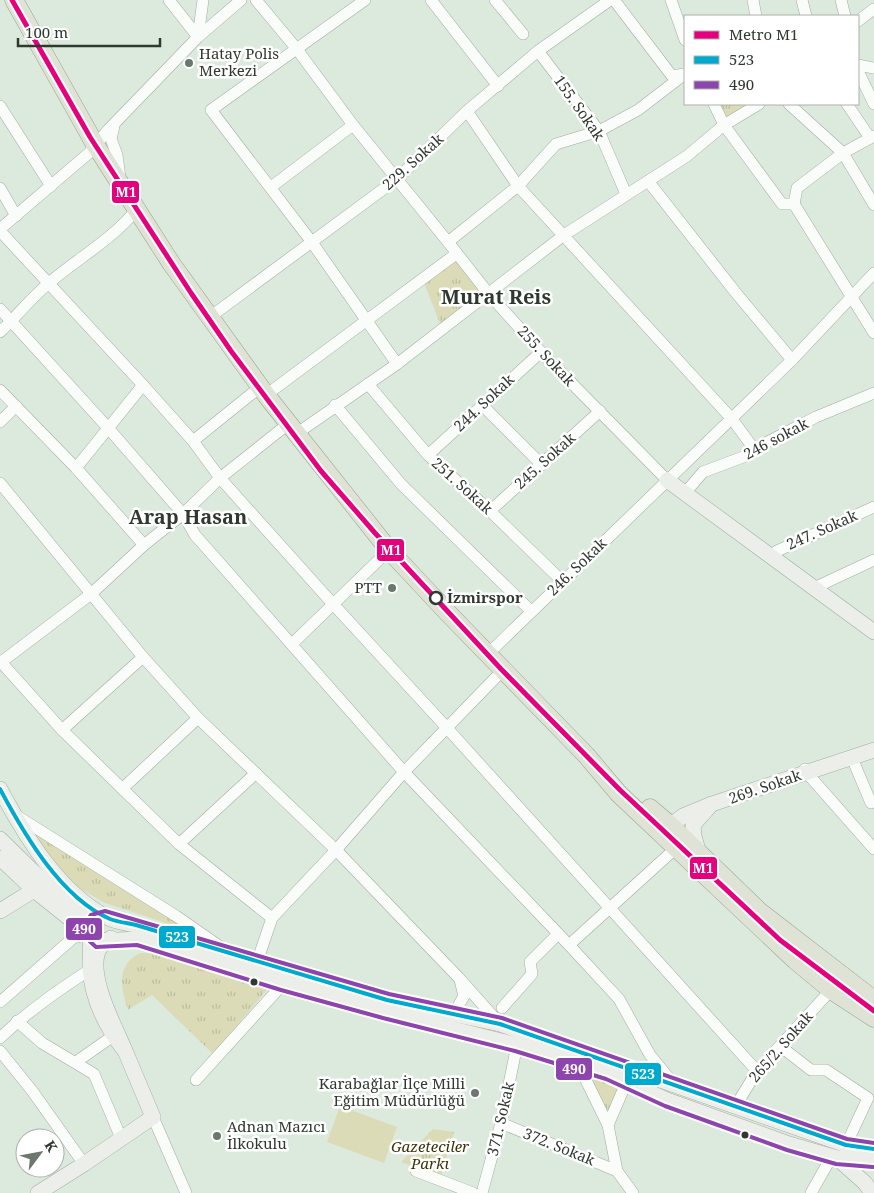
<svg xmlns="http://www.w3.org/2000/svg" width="874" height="1193" font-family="'Noto Serif',serif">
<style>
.park{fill:url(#park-tufts)}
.pitch{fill:#dbdcb7}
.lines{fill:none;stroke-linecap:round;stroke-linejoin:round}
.street-casing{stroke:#a2aca3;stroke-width:12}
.secondary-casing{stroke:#a2aca3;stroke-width:16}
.primary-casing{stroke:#98a48b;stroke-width:19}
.street{stroke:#fafcfa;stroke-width:11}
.secondary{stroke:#ecefe9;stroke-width:15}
.primary{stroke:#dfe3d6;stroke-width:18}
.bus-1-casing{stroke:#fff;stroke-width:8}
.bus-2-casing{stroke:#fff;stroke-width:8}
.bus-1{stroke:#00a9ce;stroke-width:4}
.bus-2{stroke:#8e44ad;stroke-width:4}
.metro-1-casing{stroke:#fff;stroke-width:9}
.metro-1{stroke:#e5007d;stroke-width:5}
.poi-dot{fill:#6c776d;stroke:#fff;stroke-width:2}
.stop-dot{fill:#fff;stroke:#2f3930;stroke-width:2.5}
.bus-dot{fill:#2f3930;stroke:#fff;stroke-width:2}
.labels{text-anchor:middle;stroke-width:5;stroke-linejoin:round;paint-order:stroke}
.poi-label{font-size:15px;fill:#2f3930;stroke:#fff;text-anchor:start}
.street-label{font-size:15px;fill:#2f3930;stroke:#fff}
.stop-label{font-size:15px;font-weight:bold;fill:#2f3930;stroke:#fff;text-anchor:start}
.park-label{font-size:15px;font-style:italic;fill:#3b340a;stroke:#fff}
.district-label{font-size:20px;font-weight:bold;fill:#2f3930;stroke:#fff}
.line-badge{stroke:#fff;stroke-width:2}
.badge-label{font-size:14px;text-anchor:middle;font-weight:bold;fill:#fff}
</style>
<defs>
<pattern id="park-tufts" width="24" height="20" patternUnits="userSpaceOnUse" patternTransform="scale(1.25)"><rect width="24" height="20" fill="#dbdcb7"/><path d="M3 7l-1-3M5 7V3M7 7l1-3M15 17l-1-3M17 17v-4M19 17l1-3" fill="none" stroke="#bcbe9e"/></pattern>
</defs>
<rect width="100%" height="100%" fill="#dceadd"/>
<g class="park">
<path d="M718,104H754L725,121Z"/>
<path d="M456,260L481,293L441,326L424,283Z"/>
<path d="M26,825L179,923L181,928L105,903L72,884Z"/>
<path d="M140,953H157L269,987L213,1054L152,995L128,1010C121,988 115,966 140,953Z"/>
<path d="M584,1066L624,1080L608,1119Z"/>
<path d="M433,1129L454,1132L441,1176L401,1162Z"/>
</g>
<path class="pitch" d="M340,1106L397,1127L384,1163L327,1142Z"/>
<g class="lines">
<defs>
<g id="street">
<path d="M169,0L198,37"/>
<path d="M256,0L296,48L353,125L448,242L488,293L541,352L667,480"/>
<path d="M365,0L211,110L311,241L397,364"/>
<path d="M431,0L498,86"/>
<path d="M495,0L523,34"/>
<path d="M614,0L672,76L684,74"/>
<path d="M671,0L685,40"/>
<path d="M753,0L756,16"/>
<path d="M802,0L806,16"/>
<path d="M841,0L845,16"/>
<path d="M858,21L874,9"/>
<path d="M198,37L203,0"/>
<path d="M538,51L599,131L626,194"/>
<path d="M858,65L874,68"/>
<path d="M858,71L874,104"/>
<path d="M714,104L724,125L782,204H794L874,333"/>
<path d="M789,104L843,153L874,205"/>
<path d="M847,104L870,138"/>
<path d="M0,106L51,186"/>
<path d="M467,111L518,186L732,419L754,449"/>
<path d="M114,126L111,139L117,155L120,178"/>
<path d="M648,181L736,293L792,360"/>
<path d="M271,187L353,125"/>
<path d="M0,188L16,216"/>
<path d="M794,204L797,188L843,153L874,136"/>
<path d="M0,229L89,153L108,130L198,37L241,0"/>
<path d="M0,231L143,385L193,441L220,478L333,604L447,728L757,1071"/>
<path d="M448,242L518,186L556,144L599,131L638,110L685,74"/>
<path d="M0,309L109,429L183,514L195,535L404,772L569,945L619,999L650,1055L673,1083"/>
<path d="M210,317L397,179L467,111L538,51L610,0"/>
<path d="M0,332C16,317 31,298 49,283C78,258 113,239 137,209"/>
<path d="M368,384L428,455L490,511L562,581"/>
<path d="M0,390L76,468L144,545"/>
<path d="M266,395L456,254"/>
<path d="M335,405L401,484L531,611"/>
<path d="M482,405L542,465"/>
<path d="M0,422L16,406"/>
<path d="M296,434L397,364L564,235L687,156L724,125L759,104"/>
<path d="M193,441L260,387"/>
<path d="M428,455L541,352"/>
<path d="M76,468L143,385"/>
<path d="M0,483L143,657L198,718L336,850L459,978L500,1024"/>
<path d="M685,493L703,472L743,457L754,449L816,417L874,393"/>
<path d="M490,511L600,411"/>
<path d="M771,557L777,551L874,507"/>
<path d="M814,588L874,560"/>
<path d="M292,644L389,550"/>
<path d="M488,654L792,360L874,273"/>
<path d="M0,661L62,730L179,844L272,918"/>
<path d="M0,663L91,594L144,545L183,514L220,478L288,424"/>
<path d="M62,730L143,657"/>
<path d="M852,758L871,803"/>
<path d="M805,769L806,772L874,849"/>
<path d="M122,789L198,718"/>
<path d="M17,816L176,916L222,948"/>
<path d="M179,844L256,773"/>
<path d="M569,945L676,848"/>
<path d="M257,962L272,918L336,850L404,772L503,670"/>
<path d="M0,1002L73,938L90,934"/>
<path d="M502,1008L532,974L530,962L558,934"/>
<path d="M447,1013L457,1008L464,996L460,980"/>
<path d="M17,1021L42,1043L94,1074L121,1138"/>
<path d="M0,1038C28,1011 58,990 91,969"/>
<path d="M780,1046L811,1070H826L868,1098L846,1145"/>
<path d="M0,1051L33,1092L84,1164"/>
<path d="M76,1062L113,1036"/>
<path d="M578,1064L608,1125"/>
<path d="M196,1080L283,984"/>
<path d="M627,1081L608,1125L617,1171L633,1193"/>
<path d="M735,1107L757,1071L831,990"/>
<path d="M153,1117L186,1193"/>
<path d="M501,1123L617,1171"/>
<path d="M416,1171L473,1193"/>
<path d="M482,1193L501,1123L517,1045"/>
<path d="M811,1193L832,1156"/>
</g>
<g id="secondary">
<path d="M667,480L874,632"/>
<path d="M0,789C25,836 58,891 106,917C115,922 126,923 136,925L387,1000L500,1024L846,1145L874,1149"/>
<path d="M662,832L683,816L712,804L874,750"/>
<path d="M0,839L57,895L67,902L83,919L92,937L98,941L138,939L283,984L385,1012L517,1045L608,1073L667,1100L789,1144L837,1158L874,1161"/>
<path d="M699,854L694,836L693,825L709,807"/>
<path d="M0,858L34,890L44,892"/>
<path d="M0,911L34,890L79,926"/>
<path d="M90,928C91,941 90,955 90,968C92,999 106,1027 125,1051"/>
<path d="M837,1158L865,1183L872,1193"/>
<path d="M38,1193L84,1164L153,1117C144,1096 135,1074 126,1053C116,1028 88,979 98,951C101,945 105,942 111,938"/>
</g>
<g id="primary">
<path d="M14,0L96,146L171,263L266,395L389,550L446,611L586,755L619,794L795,960L831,990L874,1018"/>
<path d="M650,808L670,825L759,911L874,1000"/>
</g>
</defs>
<use href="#street" class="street-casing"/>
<use href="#secondary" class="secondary-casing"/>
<use href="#primary" class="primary-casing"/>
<use href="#street" class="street"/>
<use href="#secondary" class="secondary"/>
<use href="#primary" class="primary"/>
<defs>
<path id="bus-1" d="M0,789C24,834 61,898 110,919C118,922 127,923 136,925L387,1000L500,1024L846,1145L874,1149"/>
<path id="bus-2" d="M873,1167L836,1164L787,1150L665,1106L606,1079L515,1051L383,1018L281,990L137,945L96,947L85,937L84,925L91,915L105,911L389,994L502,1018L847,1139L874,1143"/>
</defs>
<use href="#bus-1" class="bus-1-casing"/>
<use href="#bus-2" class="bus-2-casing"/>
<use href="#bus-1" class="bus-1"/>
<use href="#bus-2" class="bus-2"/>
<defs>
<path id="metro-1" d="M12,0L90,137L191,293L231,351L321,471L375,533L501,669L620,790L780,940L874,1011"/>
</defs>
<use href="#metro-1" class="metro-1-casing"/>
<use href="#metro-1" class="metro-1"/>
</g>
<g class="poi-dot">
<circle cx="189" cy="63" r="5"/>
<circle cx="392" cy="588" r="5"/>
<circle cx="475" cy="1093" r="5"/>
<circle cx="217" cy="1136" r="5"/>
</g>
<circle class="stop-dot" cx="436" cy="598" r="6"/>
<g class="bus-dot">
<circle cx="254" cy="982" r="4.5"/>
<circle cx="745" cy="1135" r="4.5"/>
</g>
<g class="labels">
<g class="poi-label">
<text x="199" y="59">Hatay Polis<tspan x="199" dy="17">Merkezi</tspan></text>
<text x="382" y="593" text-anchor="end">PTT</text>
<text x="465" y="1089" text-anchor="end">Karabağlar İlçe Milli<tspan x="465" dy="17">Eğitim Müdürlüğü</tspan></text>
<text x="227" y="1132">Adnan Mazıcı<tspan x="227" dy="17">İlkokulu</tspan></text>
</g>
<g class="street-label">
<text transform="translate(579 108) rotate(55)" y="5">155. Sokak</text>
<text transform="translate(413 162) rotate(-42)" y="5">229. Sokak</text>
<text transform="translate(546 356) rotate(47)" y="5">255. Sokak</text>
<text transform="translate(484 403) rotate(-43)" y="5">244. Sokak</text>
<text transform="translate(776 439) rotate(-28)" y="5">246 sokak</text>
<text transform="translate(545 461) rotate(-42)" y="5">245. Sokak</text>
<text transform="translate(462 486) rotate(42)" y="5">251. Sokak</text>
<text transform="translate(822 530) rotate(-24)" y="5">247. Sokak</text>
<text transform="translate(577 567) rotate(-44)" y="5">246. Sokak</text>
<text transform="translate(765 787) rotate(-19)" y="5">269. Sokak</text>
<text transform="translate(781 1047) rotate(-49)" y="5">265/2. Sokak</text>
<text transform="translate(501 1119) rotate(-77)" y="5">371. Sokak</text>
<text transform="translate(559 1147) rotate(22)" y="5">372. Sokak</text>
</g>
<g class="stop-label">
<text x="447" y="603">İzmirspor</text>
</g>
<g class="park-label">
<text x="430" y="1152">Gazeteciler<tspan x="430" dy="17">Parkı</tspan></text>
</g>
<g class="district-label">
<text x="496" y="304">Murat Reis</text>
<text x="188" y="524">Arap Hasan</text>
</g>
</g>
<g class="line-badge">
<rect x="111" y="180" width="29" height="24" rx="5" fill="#e5007d"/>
<rect x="376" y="538" width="29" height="24" rx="5" fill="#e5007d"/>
<rect x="689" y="856" width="29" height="24" rx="5" fill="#e5007d"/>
<rect x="65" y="917" width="38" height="24" rx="5" fill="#8e44ad"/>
<rect x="158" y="925" width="38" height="24" rx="5" fill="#00a9ce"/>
<rect x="555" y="1057" width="38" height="24" rx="5" fill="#8e44ad"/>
<rect x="624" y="1062" width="38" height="24" rx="5" fill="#00a9ce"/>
</g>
<g class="badge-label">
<text x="126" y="197">M1</text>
<text x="391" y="555">M1</text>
<text x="703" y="873">M1</text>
<text x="84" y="934">490</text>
<text x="177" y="942">523</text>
<text x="574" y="1074">490</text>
<text x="643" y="1079">523</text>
</g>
<rect x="684" y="15" width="175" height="90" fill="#ffffff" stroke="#acb0ac"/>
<rect x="694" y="31" width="25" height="8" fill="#e5007d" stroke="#acb0ac"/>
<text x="729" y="40" font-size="15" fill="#2f3930">Metro M1</text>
<rect x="694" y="56" width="25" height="8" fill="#00a9ce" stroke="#acb0ac"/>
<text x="729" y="65" font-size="15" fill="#2f3930">523</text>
<rect x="694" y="81" width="25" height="8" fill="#8e44ad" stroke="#acb0ac"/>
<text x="729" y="90" font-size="15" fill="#2f3930">490</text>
<g transform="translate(40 1153) rotate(58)"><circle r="24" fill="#ffffff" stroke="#acb0ac"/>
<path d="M0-4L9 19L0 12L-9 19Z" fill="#6c776d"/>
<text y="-8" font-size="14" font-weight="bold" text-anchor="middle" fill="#2f3930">K</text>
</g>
<path d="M18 38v8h142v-8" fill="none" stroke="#2f3930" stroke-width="2.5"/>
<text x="25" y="38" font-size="15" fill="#2f3930" stroke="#ffffff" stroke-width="4" paint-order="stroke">100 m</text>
</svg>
